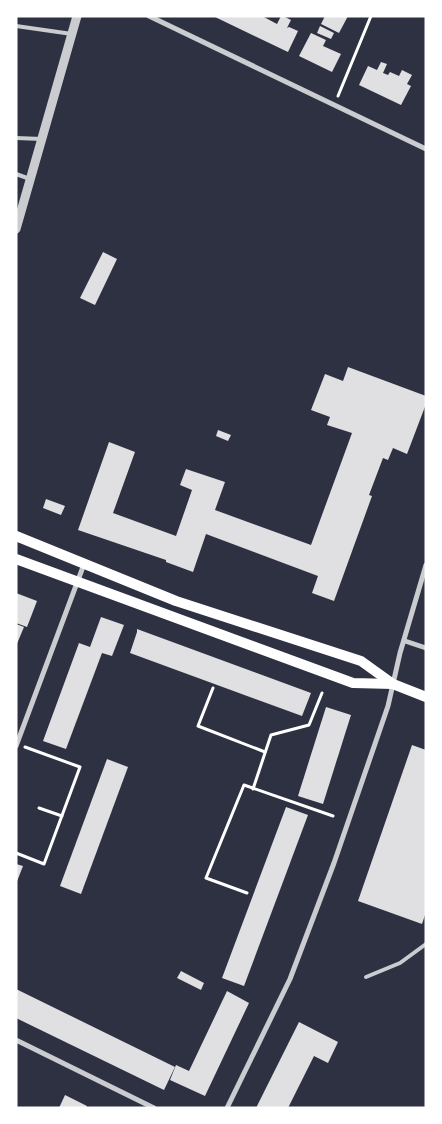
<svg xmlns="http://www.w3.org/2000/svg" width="442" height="1124" font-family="'Noto Sans',sans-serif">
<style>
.building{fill:#e0e0e3}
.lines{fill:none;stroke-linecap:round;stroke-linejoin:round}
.path{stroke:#fff;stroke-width:3}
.service{stroke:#caccd0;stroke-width:4}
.minor{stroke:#caccd0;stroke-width:5}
.tertiary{stroke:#caccd0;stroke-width:9}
.secondary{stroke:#fff;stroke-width:10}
</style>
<rect width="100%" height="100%" fill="#2d3142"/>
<g class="building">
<path d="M213,16H262L277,24L281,16H283L291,20L287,28L289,27L298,31L288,52Z"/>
<path d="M325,16H348L339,33L321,24Z"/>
<path d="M320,26L334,33L331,39L317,33Z"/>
<path d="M311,33L326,40L323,46L341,54L332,72L299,56Z"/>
<path d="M381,62L387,64L383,73L388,75L390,72L399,76L402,70L412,75L407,84L411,86L401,105L359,85L368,66L377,70Z"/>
<path d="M103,252L117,259L95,305L80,298Z"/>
<path d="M348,367L426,396V404L407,454L393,448L388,460L383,458L369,495L372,496L334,601L312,593L318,576L206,534L193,572L166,562V560L78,530L109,442L135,452L113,513L176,536L192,490L180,485L186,469L225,482L215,510L311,545L352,433L327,425L330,417L311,410L325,374L343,381Z"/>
<path d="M218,430L231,435L228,441L216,436Z"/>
<path d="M46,499L65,506L61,515L43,508Z"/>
<path d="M16,593L37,601L27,627L16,623Z"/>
<path d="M101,617L124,625L112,656L102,653L66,749L43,741L79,643L90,647Z"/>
<path d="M16,624L24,627L16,646Z"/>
<path d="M137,629L311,693L302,716L130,653L137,632Z"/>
<path d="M326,707L351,715L323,804L298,796Z"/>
<path d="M412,745L426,750V912L422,924L358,901Z"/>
<path d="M107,759L128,767L81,894L60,886Z"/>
<path d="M286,807L308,815L244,986L222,978Z"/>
<path d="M16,864L23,866L16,884Z"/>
<path d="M181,971L204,983L201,990L177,978Z"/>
<path d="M16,989L175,1067L164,1090L16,1018Z"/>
<path d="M227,991L249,1003L205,1096L170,1080L176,1065L189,1071Z"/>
<path d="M299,1022L338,1042L328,1063L314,1056L288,1108H256Z"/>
<path d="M65,1095L87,1106L86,1108H59Z"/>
</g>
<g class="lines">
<g class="path">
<path d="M338,96L371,16"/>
<path d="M213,688L198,726L265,752"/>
<path d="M253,789L271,735L309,725L322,693"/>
<path d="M39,808L62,816"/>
<path d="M16,853L44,864L80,767L25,747"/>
<path d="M247,893L206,878L244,785L333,816"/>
</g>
<g class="service">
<path d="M16,26L72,34"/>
<path d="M16,138L42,139"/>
<path d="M16,174L30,179"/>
<path d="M366,977L400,963L426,944"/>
</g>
<g class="minor">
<path d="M149,16L426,149"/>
<path d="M405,641L426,648"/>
<path d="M16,746L84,564"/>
<path d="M16,1040L154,1108"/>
<path d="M227,1108L290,979L334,863L388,706L400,653L426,565"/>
</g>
<path class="tertiary" d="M16,229L77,16"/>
<g class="secondary">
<path d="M16,536L176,601L361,661L393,684L426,697"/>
<path d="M16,559L353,683L393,684"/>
</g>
</g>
<rect width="442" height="1124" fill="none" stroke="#ffffff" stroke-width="35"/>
</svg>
